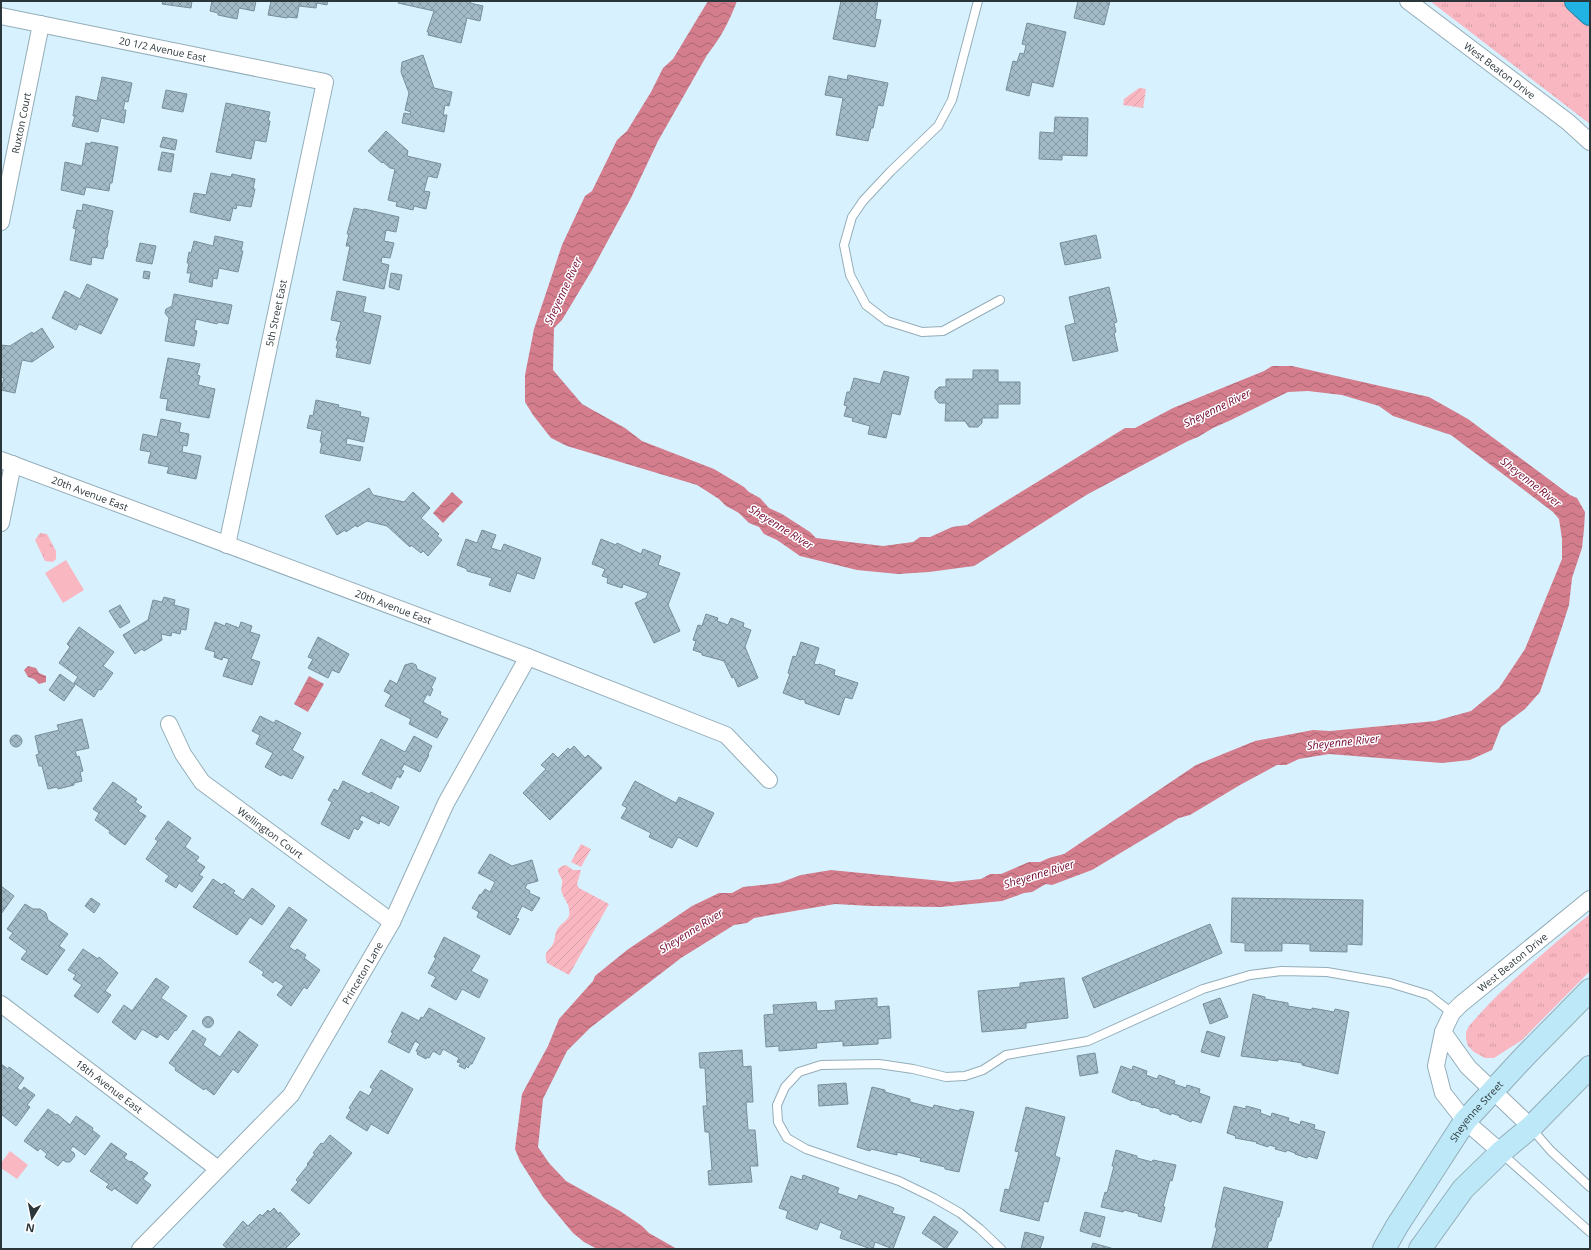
<svg xmlns="http://www.w3.org/2000/svg" width="1591" height="1250" font-family="'Open Sans',sans-serif">
<style>
.grass{fill:url(#grass-tufts)}
.garden{fill:url(#garden-furrows)}
.pitch{fill:#f9b7c2}
.water{fill:url(#water-waves)}
.building{fill:url(#building-cross-hatch);stroke:#778f9a}
.lines{fill:none;stroke-linecap:round;stroke-linejoin:round}
.service-casing{stroke:#94adb9;stroke-width:10}
.minor-casing{stroke:#94adb9;stroke-width:18}
.secondary-casing{stroke:#94adb9;stroke-width:24}
.motorway-casing{stroke:#2487a8;stroke-width:24}
.service{stroke:#fff;stroke-width:8}
.minor{stroke:#fff;stroke-width:16}
.secondary{stroke:#bce8f7;stroke-width:22}
.motorway{stroke:#21b3e3;stroke-width:22}
.labels{text-anchor:middle;stroke-width:3;stroke-linejoin:round;paint-order:stroke}
.street-label{font-size:10px;fill:#2b363a;stroke:#fff}
.water-label{font-size:11px;font-style:italic;fill:#740931;stroke:#fff}
</style>
<defs>
<pattern id="grass-tufts" width="24" height="20" patternUnits="userSpaceOnUse"><rect width="24" height="20" fill="#f9b7c2"/><path d="M3 7l-1-3M5 7V3M7 7l1-3M15 17l-1-3M17 17v-4M19 17l1-3" fill="none" stroke="#d69ea7"/></pattern>
<pattern id="garden-furrows" width="10" height="10" patternUnits="userSpaceOnUse"><rect width="10" height="10" fill="#f9b7c2"/><path d="M-1 1l2-2M0 10L10 0M9 11l2-2" fill="none" stroke="#d69ea7"/></pattern>
<pattern id="water-waves" width="16" height="10" patternUnits="userSpaceOnUse"><rect width="16" height="10" fill="#d37d8d"/><path d="M0 5q4-4 8 0t8 0" fill="none" stroke="#ab6774"/></pattern>
<pattern id="building-cross-hatch" width="8" height="8" patternUnits="userSpaceOnUse"><rect width="8" height="8" fill="#a2bbc7"/><path d="M0 0l8 8M0 8l8-8" fill="none" stroke="#8499a3"/></pattern>
</defs>
<rect width="100%" height="100%" fill="#d7f2fe"/>
<g class="grass">
<path d="M1430,1H1563L1590,27V124Z"/>
<path d="M40,533L47,534L56,551V559L53,562L45,561L35,540Z"/>
<path d="M1590,914V971L1522,1040L1494,1058H1485L1474,1052L1468,1046L1466,1039V1032L1469,1026C1505,984 1548,949 1590,914Z"/>
</g>
<g class="garden">
<path d="M1139,88L1146,89L1143,108L1123,105L1124,99Z"/>
<path d="M581,844L591,849L581,867L571,862Z"/>
<path d="M566,865L573,870H581L577,884L579,888L609,904L569,975L547,963C546,960 545,957 546,954C547,950 551,948 553,944C556,938 554,932 559,927C562,923 567,921 569,916C571,906 565,901 562,893C560,888 563,884 562,880C561,876 558,875 558,869L562,866Z"/>
</g>
<g class="pitch">
<path d="M66,560L84,590L63,603L45,573Z"/>
<path d="M10,1151L28,1165L17,1179L1,1168V1163Z"/>
</g>
<g class="water">
<path d="M708,1H737C730,20 720,39 707,55L658,141L631,198L592,270L562,320L554,328L553,370L582,404L625,428L642,441L714,469L744,487L749,492L760,498L769,508L782,514L810,532L816,538L883,546L913,542L920,537H930L952,527L967,525L1125,428H1135L1173,408L1264,371L1272,366H1292L1429,397L1468,419L1570,495L1577,498L1585,512L1584,529L1582,548L1572,578L1569,605L1562,627L1540,692L1525,709L1501,727L1492,750L1470,760L1442,763L1329,754L1299,759L1286,765H1277L1240,785L1190,815L1179,818L1092,870L1052,885L1046,884L1032,892L1024,893L1002,901L940,907L871,906L835,904L754,918L747,923L734,925L681,958L590,1028L567,1051L543,1099L538,1147L549,1163L566,1181L620,1211L642,1226L649,1233L677,1249H597L584,1242L573,1233L543,1197L520,1161L515,1149L522,1094L548,1046L559,1019L593,981L595,976L627,950L692,906L719,893H732L743,887L779,883L801,875L831,870L952,882L981,879L990,874H1001L1029,862H1040L1049,858L1064,854L1196,765L1255,741L1313,730L1330,731L1435,721L1471,711L1499,688L1525,649L1562,559V539L1559,519L1553,512L1451,435L1393,416L1379,406L1342,395L1308,391L1288,392L1231,420L1213,428L1198,437L1188,441L1088,494L974,566L929,572L898,574L857,570L800,556L777,540L764,534L759,527L749,523L739,513L726,506L719,499L697,485L567,446L551,438L533,415L525,402V375L534,329L562,245L585,196L592,191L617,140L627,131L651,92L663,68L673,59Z"/>
<path d="M452,492L463,502L443,523L433,513Z"/>
<path d="M28,666L36,668L39,673L46,676V682L39,684L34,679L28,677L24,670Z"/>
<path d="M309,676L324,684L308,712L294,704Z"/>
</g>
<g class="building">
<path d="M163,1H192L191,8L162,4Z"/>
<path d="M212,1H256L254,11L239,8L237,19L218,15V13L210,11Z"/>
<path d="M271,1H328L327,5L317,3L316,8L299,6L297,18L287,17V18L268,15Z"/>
<path d="M399,1H471L470,3L483,6L480,21L467,18L461,43L428,35L429,32H427L434,11L398,3Z"/>
<path d="M841,1H878L875,19L881,20L875,47L833,39Z"/>
<path d="M1078,1H1110L1104,25L1074,18Z"/>
<path d="M1027,23L1066,32L1053,87L1032,82L1029,96L1006,90L1013,61L1017,62L1020,53L1024,54L1026,45L1022,44Z"/>
<path d="M423,55L434,88L452,92L449,106L445,105L443,115H447L444,132L402,123L404,113L410,114L411,112L405,110L409,93L401,72L402,62Z"/>
<path d="M848,75L888,83L883,106L878,105L873,128H871L868,141L836,135L843,98L825,95L829,76L847,80Z"/>
<path d="M102,77L132,83L128,102L125,101L123,110H126L124,123L101,118L98,132L72,126L75,116H73L76,96L97,101Z"/>
<path d="M166,90L187,94L183,112L162,108Z"/>
<path d="M226,103L270,112L268,121H270L266,142L255,140L251,159L216,152Z"/>
<path d="M1055,117L1088,118L1087,156L1062,155V160L1039,159L1040,132L1054,133Z"/>
<path d="M386,131L408,151L407,156L441,164L437,178L428,176L424,191L430,192L426,209L414,206L413,210L396,206L397,202L388,200L395,169L390,168L383,162L382,163L368,151Z"/>
<path d="M163,137L177,140L175,150L160,147Z"/>
<path d="M91,142L118,147L112,183H110L109,191L86,187L84,195L61,190L65,162L82,166L86,143L91,144Z"/>
<path d="M162,152L174,154L171,172L158,170Z"/>
<path d="M211,173L231,177L232,174L255,179L253,189H255L251,207L237,205L236,209L233,208L230,221L190,212L194,193L206,195Z"/>
<path d="M83,204L113,211L107,239L108,241L107,247L105,249L103,259L92,257L91,265L70,260L76,229L73,228L77,210L82,211Z"/>
<path d="M354,208L364,210V209L399,217L396,232L386,230L384,241L394,243L390,258L382,257L381,263L389,265L384,289L343,280L350,246H346L349,234H347Z"/>
<path d="M1096,235L1101,258L1065,265L1060,243Z"/>
<path d="M215,236L243,242L241,251H243L238,272L219,268L217,279L213,278L212,287L189,282L191,273H187L189,263H187L189,252L191,253L194,241L213,246Z"/>
<path d="M140,243L156,246L152,264L136,261Z"/>
<path d="M144,271L150,272L149,279L143,278Z"/>
<path d="M391,273L402,275L399,290L389,287Z"/>
<path d="M87,284L118,299L101,334L79,324L76,330L52,318L65,291L80,299Z"/>
<path d="M1109,287L1117,322L1114,323L1116,332L1114,333L1118,351L1073,361L1065,326L1075,323L1069,297Z"/>
<path d="M337,291L366,297L363,312L381,316L370,364L336,357L338,348H336L338,341L336,340L341,322L331,320Z"/>
<path d="M174,294L232,305L228,324L218,322L217,324L196,319L194,330L197,331L194,346L165,341L169,318L165,313L166,309L172,306Z"/>
<path d="M42,328L54,347L32,362L22,360L15,393L1,390L4,378L1,377V345L10,346L32,332L33,334Z"/>
<path d="M168,358L200,364L197,375L200,376L198,385L215,389L209,418L166,410L168,399L160,398Z"/>
<path d="M973,370H998V382H1020V404H998V418H982V423L978,427H969L965,421H945L946,403H939L935,398V391L939,387H946V379H973Z"/>
<path d="M884,371L909,377L900,415L892,413L886,438L868,434L870,426L852,421L853,418L844,416L847,406L844,405L847,392H850L854,378L880,384Z"/>
<path d="M316,400L339,405L338,407L361,412L360,416L369,418L364,442L347,438L346,444L363,447L360,461L320,453L322,443L320,442L322,431L307,428L310,415L313,416Z"/>
<path d="M161,419L181,423L179,432L189,434L187,446L183,445L182,452L201,456L196,479L167,473L169,467L148,463L151,452L140,450L143,434L157,437Z"/>
<path d="M369,488L373,495L404,502L413,492L430,508L421,518L439,534L437,536L442,540L428,556L423,551L421,553L411,545L410,547L387,526L367,521L357,527L356,525L346,532L345,530L337,535L325,516Z"/>
<path d="M482,530L496,535L491,548L501,551L504,544L541,558L534,579L517,573L510,592L489,585L492,578L467,571V569L457,565L466,539L477,543Z"/>
<path d="M601,539L616,545L617,543L641,554L643,549L661,556L658,565L680,573L668,605L680,631L654,643L635,603L646,598L648,593L623,584L622,588L607,583L608,578L602,576L605,569L592,564Z"/>
<path d="M164,597L175,600L174,605L189,609L186,630L181,629L180,634L172,632L171,636L161,634L162,640L144,651L142,649L135,654L123,635L148,620L153,600L162,602Z"/>
<path d="M120,605L130,622L120,628L109,611Z"/>
<path d="M706,614L718,618L717,621L728,625L731,618L744,623L743,627L751,630L745,647L758,678L738,687L734,677L732,678L724,661L702,655V653L693,650L696,641L693,640L698,625L702,626Z"/>
<path d="M215,622L225,626L226,623L239,628L241,622L252,626L250,632L260,635L251,659L260,662L252,685L223,676L229,659L223,657L222,660L214,657L215,652L205,649Z"/>
<path d="M79,627L114,652L103,666L113,673L101,690L99,689L94,697L74,683L78,677L59,663L70,647L67,644Z"/>
<path d="M318,637L349,654L339,673L332,670L328,678L308,668L313,659L308,657Z"/>
<path d="M801,642L819,648L814,664L818,665L819,664L835,670L834,675L858,683L852,699L845,697L839,715L805,703V700L801,699V700L783,693L790,674L788,673L793,656L796,657Z"/>
<path d="M412,663L416,665L417,669L436,678L431,688L433,689L430,696L427,694L423,702L441,712L440,715L448,719L437,738L409,724L411,719L385,706L391,695L384,691L390,680L397,684L405,665Z"/>
<path d="M60,674L75,685L64,701L49,690Z"/>
<path d="M260,716L274,723L276,720L301,733L292,750L304,757L292,779L282,774L281,776L265,767L273,753L256,744L260,735L252,731Z"/>
<path d="M82,719L89,748L75,751L77,757L79,756L83,771L80,772L82,781L74,783V785L58,789L57,787L48,789L42,766H39L36,755L39,754L35,736L59,730L57,725Z"/>
<circle cx="16" cy="741" r="6"/>
<path d="M414,736L432,746L428,754L429,755L420,772L404,764L401,770L404,771L400,778L397,776L391,789L362,774L381,739L405,752Z"/>
<path d="M574,746L585,758L588,755L602,768L550,820L523,793L546,769L541,765L553,753L558,758L568,748L570,750Z"/>
<path d="M343,781L369,794L371,792L399,807L389,826L380,821L379,824L362,815L359,820L363,822L358,830L354,828L349,839L321,824L332,802L328,800L334,789L338,791Z"/>
<path d="M635,781L676,803L679,797L714,813L697,847L678,837L672,848L649,837L651,833L621,818L627,808L622,805Z"/>
<path d="M113,782L137,799L135,802L142,807L138,811L146,816L125,845L109,833L110,831L95,820L99,813L93,809Z"/>
<path d="M168,821L191,838L185,847L199,857L196,861L205,867L199,875L203,877L192,892L179,883L176,888L165,881L169,876L146,859L158,841L155,839Z"/>
<path d="M490,854L512,866L532,860L538,881L527,884L525,888L530,891L529,893L540,898L532,911L522,906L516,918L519,919L510,935L477,917L479,912L472,908L480,894L481,895L485,889L490,892L495,882L478,873Z"/>
<path d="M213,879L222,885L224,883L235,891L233,893L243,900L252,888L275,906L262,925L250,917L237,935L193,907Z"/>
<path d="M1,886L14,896L1,914Z"/>
<path d="M91,898L100,904L94,913L85,906Z"/>
<path d="M1232,898L1363,900L1362,945L1347,944V952L1310,951V944L1282,943V951H1245V943L1231,942Z"/>
<path d="M25,904L33,909H40L46,913L48,920L68,934L59,946L65,950L47,975L21,959L27,951L9,938L13,933L7,929Z"/>
<path d="M289,907L307,920L289,947L295,951L297,949L306,955L304,958L320,970L307,989L304,987L291,1006L277,995L284,986L275,980L273,983L262,975L264,972L249,962Z"/>
<path d="M1210,924L1222,953L1094,1008L1082,978Z"/>
<path d="M444,937L480,956L471,971L488,980L479,998L462,989L456,1000L431,986L436,977L428,973L436,958L434,957Z"/>
<path d="M83,949L98,959L99,957L118,973L105,991L111,995L98,1013L74,996L82,985L73,979L76,975L68,970Z"/>
<path d="M156,978L169,987L161,998L187,1016L176,1031L175,1030L168,1040L160,1034L157,1038L142,1029L135,1040L112,1022L124,1005L132,1011Z"/>
<path d="M1064,978L1068,1018L1026,1023V1028L982,1032L978,991L1020,987V983Z"/>
<path d="M1253,994L1265,997V999L1288,1003V1006L1312,1010V1008L1334,1012L1335,1009L1349,1012L1338,1074L1302,1065V1063L1278,1059V1061L1241,1056Z"/>
<path d="M877,998V1007L889,1006L891,1038L878,1039V1044L843,1046V1041L816,1043L817,1048L779,1051V1046L766,1047L764,1015L774,1014L773,1005L816,1002L817,1011L836,1010L835,1001Z"/>
<path d="M1220,998L1228,1017L1210,1024L1203,1004Z"/>
<path d="M429,1008L485,1038L472,1064H470L468,1068L466,1066L465,1069L459,1066L461,1063L457,1062L459,1058L443,1049L440,1055L433,1051L429,1058L427,1057L426,1059L417,1054L418,1052L416,1051L420,1044L415,1041L409,1053L388,1042L393,1033L391,1032L402,1012L419,1021L421,1017L423,1018Z"/>
<circle cx="208" cy="1022" r="5.5"/>
<path d="M193,1030L206,1039L203,1045L220,1057L239,1031L258,1045L238,1073L233,1069L214,1095L205,1088L204,1090L175,1070L176,1068L169,1063Z"/>
<path d="M1207,1031L1225,1037L1219,1057L1201,1052Z"/>
<path d="M742,1050L743,1067L751,1066L753,1102H746L748,1130H755L758,1166H750L752,1182L709,1185L708,1171L712,1170L709,1132H705L703,1106H707L705,1068H700L699,1053Z"/>
<path d="M1095,1053L1098,1073L1080,1076L1077,1056Z"/>
<path d="M1,1064L8,1069L9,1067L24,1078L17,1088L21,1091L24,1087L35,1095L27,1105L30,1107L16,1126L1,1114Z"/>
<path d="M1121,1066L1132,1070L1133,1066L1147,1071L1146,1075L1157,1079L1159,1075L1175,1081L1174,1084L1186,1088L1187,1085L1200,1089L1199,1093L1210,1097L1201,1123L1192,1120L1191,1122L1179,1117L1180,1116L1171,1113V1115L1160,1111V1109L1153,1107V1108L1141,1104L1142,1103L1133,1100L1132,1101L1112,1092Z"/>
<path d="M381,1070L413,1089L388,1134L371,1124L367,1131L346,1118L351,1109L349,1108L360,1091L369,1096L373,1089L370,1087Z"/>
<path d="M846,1083L848,1104L819,1106L818,1085Z"/>
<path d="M872,1087L885,1090V1092L910,1099V1102L933,1108L934,1105L959,1111L960,1109L974,1112L959,1172L945,1169V1167L920,1161L921,1158L897,1152V1155L871,1149L870,1151L857,1147Z"/>
<path d="M1234,1106L1246,1109V1106L1261,1110L1260,1113L1271,1117L1272,1113L1289,1118L1288,1121L1300,1125L1301,1121L1315,1125L1314,1129L1325,1132L1317,1159L1308,1156L1307,1158L1295,1154V1153L1287,1150L1286,1152L1275,1149L1276,1147L1269,1145L1268,1147L1256,1143L1257,1142L1235,1138L1236,1136L1227,1133Z"/>
<path d="M1026,1107L1065,1117L1055,1156L1060,1158L1048,1202L1044,1201L1039,1221L1000,1211L1005,1189L1009,1190L1019,1152L1015,1151Z"/>
<path d="M48,1109L56,1115L57,1114L70,1125L76,1116L93,1128L92,1130L100,1136L85,1155L73,1146L70,1150L74,1153L75,1156L70,1162H66L63,1160L58,1166L45,1157L47,1154L40,1148L38,1151L24,1141Z"/>
<path d="M330,1135L352,1153L309,1204L291,1190L298,1182L296,1180L308,1165L307,1164L315,1154L313,1153L321,1143L323,1144Z"/>
<path d="M111,1143L127,1154L124,1158L130,1162L131,1161L148,1173L143,1179L151,1185L137,1204L114,1188L112,1191L106,1187L109,1184L90,1171Z"/>
<path d="M1116,1150L1137,1156V1158L1152,1162L1153,1160L1176,1165L1172,1181L1170,1180L1163,1207H1165L1161,1222L1138,1216L1139,1214L1124,1210L1123,1212L1101,1207L1105,1192L1107,1193L1114,1166H1112Z"/>
<path d="M803,1175L839,1188L837,1193L857,1200L859,1195L894,1208L892,1213L905,1217L893,1249L875,1242L873,1249H871L840,1238L842,1231L820,1222L817,1230L786,1218L788,1211L779,1208L791,1176L802,1180Z"/>
<path d="M1224,1187L1283,1202L1279,1217H1277L1271,1241H1269L1267,1249H1210L1212,1248L1217,1228L1215,1227Z"/>
<path d="M274,1208L279,1214L280,1212L300,1234L285,1249H228L223,1245L243,1221L248,1226L260,1214L262,1216L268,1210L270,1212Z"/>
<path d="M1085,1212L1105,1217L1100,1237L1080,1231Z"/>
<path d="M934,1216L958,1232L946,1249L922,1233Z"/>
<path d="M1025,1232L1044,1237L1040,1249H1021Z"/>
<path d="M1093,1243L1114,1249H1091Z"/>
</g>
<g class="lines">
<defs>
<g id="service">
<path d="M978,1L952,100L938,126L891,171L863,201L852,217L844,245L850,275L866,305L887,321L922,332L943,331L1000,300"/>
<path d="M1531,1128L1551,1151L1590,1187"/>
<path d="M1501,1153L1590,1232"/>
<path d="M1001,1249L980,1229L960,1213L934,1198L899,1181L806,1149L787,1138L778,1122L777,1105L785,1087L799,1072L821,1065L879,1064L913,1069L946,1077L965,1076L983,1070L1006,1055L1088,1041L1203,989L1250,975L1281,971L1327,972L1390,983L1429,995L1452,1013"/>
</g>
<g id="minor">
<path id="s1" d="M1408,1L1568,122L1590,142"/>
<path id="s2" d="M1,16L325,82L227,545"/>
<path id="s3" d="M1,222L41,24"/>
<path id="s4" d="M1,460L528,657L726,735L769,780"/>
<path d="M1,523L13,464"/>
<path id="s5" d="M169,724L183,754L202,782L392,922"/>
<path id="s6" d="M1,1004L218,1169"/>
<path id="s7" d="M1443,1032L1452,1013L1461,1004L1590,899"/>
<path d="M1501,1152L1465,1121L1443,1093L1436,1066L1443,1032L1468,1067L1531,1127"/>
<path id="s8" d="M140,1249L291,1095L392,922L446,803L528,657"/>
</g>
<g id="secondary">
<path id="s9" d="M1384,1249L1397,1226L1465,1121L1524,1057L1590,990"/>
<path d="M1420,1249L1463,1189L1501,1152L1531,1127L1590,1067"/>
</g>
<path id="motorway" d="M1576,1L1590,14"/>
</defs>
<use href="#service" class="service-casing"/>
<use href="#minor" class="minor-casing"/>
<use href="#secondary" class="secondary-casing"/>
<use href="#motorway" class="motorway-casing"/>
<use href="#service" class="service"/>
<use href="#minor" class="minor"/>
<use href="#secondary" class="secondary"/>
<use href="#motorway" class="motorway"/>
</g>
<g class="labels">
<g class="street-label">
<text dy="4" stroke="none"><textPath href="#s2" startOffset="165">20 1/2 Avenue East</textPath></text>
<text dy="4" stroke="none"><textPath href="#s1" startOffset="115">West Beaton Drive</textPath></text>
<text dy="4" stroke="none"><textPath href="#s3" startOffset="101">Ruxton Court</textPath></text>
<text transform="translate(276 313) rotate(-78)" y="4">5th Street East</text>
<text dy="4" stroke="none"><textPath href="#s4" startOffset="95">20th Avenue East</textPath></text>
<text dy="4" stroke="none"><textPath href="#s4" startOffset="419">20th Avenue East</textPath></text>
<text dy="4" stroke="none"><textPath href="#s5" startOffset="152">Wellington Court</textPath></text>
<text dy="4" stroke="none"><textPath href="#s7" startOffset="100">West Beaton Drive</textPath></text>
<text dy="4" stroke="none"><textPath href="#s8" startOffset="357">Princeton Lane</textPath></text>
<text dy="4" stroke="none"><textPath href="#s6" startOffset="136">18th Avenue East</textPath></text>
<text dy="4" stroke="none"><textPath href="#s9" startOffset="166">Sheyenne Street</textPath></text>
</g>
<g class="water-label">
<text transform="translate(563 291) rotate(-65)" y="4">Sheyenne River</text>
<text transform="translate(1217 408) rotate(-26)" y="4">Sheyenne River</text>
<text transform="translate(1531 482) rotate(38)" y="4">Sheyenne River</text>
<text transform="translate(781 527) rotate(32)" y="4">Sheyenne River</text>
<text transform="translate(1343 742) rotate(-6)" y="4">Sheyenne River</text>
<text transform="translate(1039 874) rotate(-17)" y="4">Sheyenne River</text>
<text transform="translate(691 931) rotate(-32)" y="4">Sheyenne River</text>
</g>
</g>
<rect width="1591" height="1250" fill="none" stroke="#2b363a" stroke-width="4"/>
<g transform="translate(32 1218) rotate(190)" stroke="#ffffff" stroke-width="3" paint-order="stroke">
<path d="M0-3L7 15L0 10L-7 15Z" fill="#2b363a"/>
<text y="-6" font-size="11" font-weight="bold" text-anchor="middle" fill="#2b363a">N</text>
</g>
</svg>
